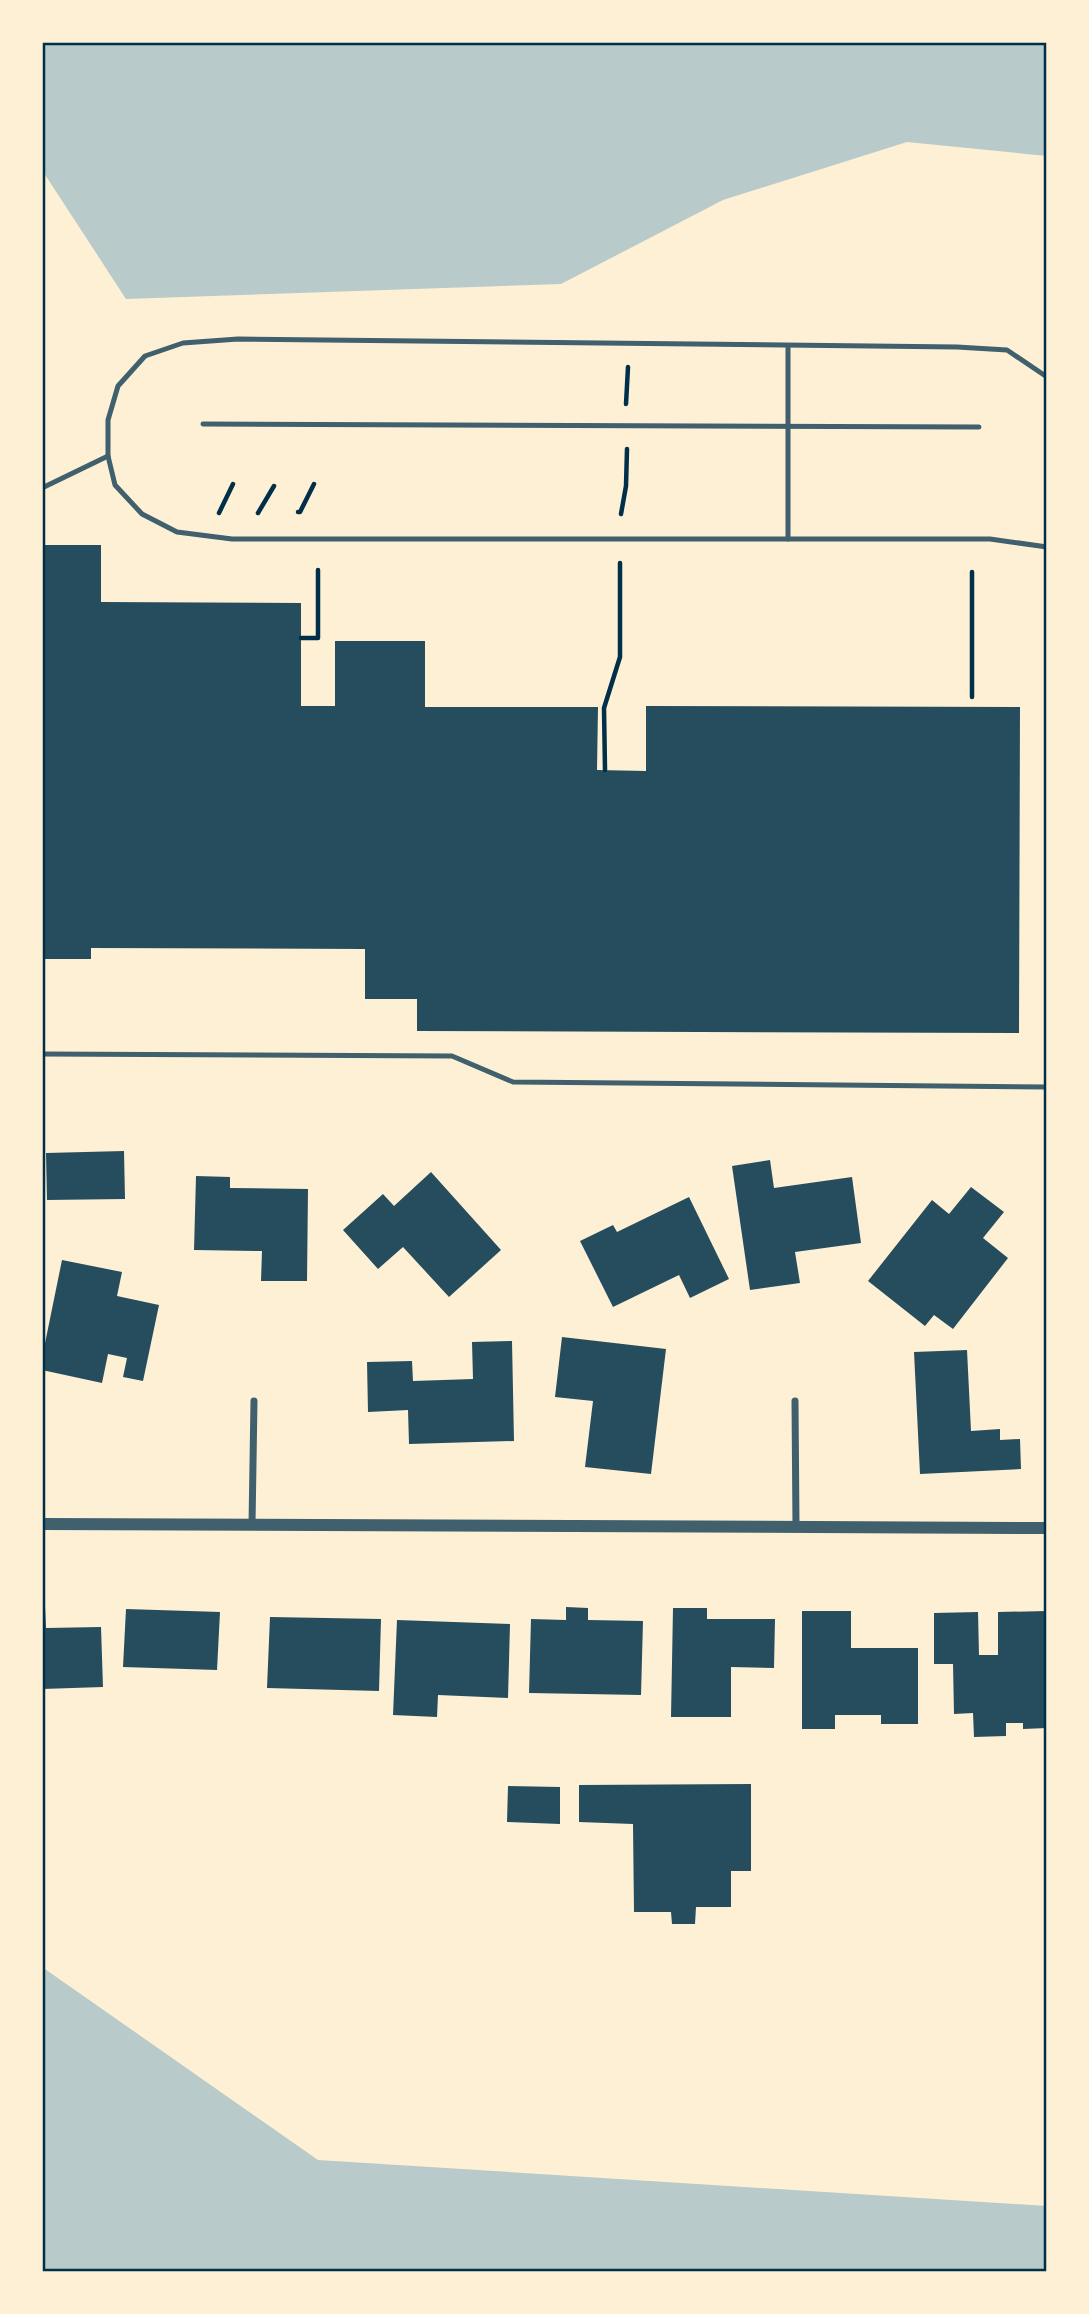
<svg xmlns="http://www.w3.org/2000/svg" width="1089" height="2314" font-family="'Roboto Condensed',sans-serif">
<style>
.green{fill:#b9caca}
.building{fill:#264d5e}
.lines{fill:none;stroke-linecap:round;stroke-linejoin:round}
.path{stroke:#003049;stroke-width:4.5}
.service{stroke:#3f606c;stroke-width:5}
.minor{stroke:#3f606c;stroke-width:7}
.tertiary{stroke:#3f606c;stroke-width:12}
.neatline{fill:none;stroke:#003049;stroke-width:2.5}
</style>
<rect width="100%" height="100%" fill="#fdf0d5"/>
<g class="green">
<path d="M42,42H1047V156L907,142L723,200L561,284L126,299L42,170Z"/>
<path d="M42,1967L318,2160L1047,2206V2272H42Z"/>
</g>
<g class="building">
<path d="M42,545H101V602L301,603V706H335V641H425V707H598L597,770L646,771V706L1020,707L1019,1033L417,1031V999H365V949L91,948V959H42Z"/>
<path d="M124,1151L125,1199L47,1200L46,1153Z"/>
<path d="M770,1160L774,1188L852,1177L861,1243L795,1252L800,1283L750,1290L732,1166Z"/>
<path d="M431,1172L501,1250L449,1297L403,1247L378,1269L343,1230L383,1194L394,1206Z"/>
<path d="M196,1176L230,1177V1188L308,1189L307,1281H261L262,1251L194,1250Z"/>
<path d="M971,1187L1004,1212L983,1238L1008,1258L953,1329L934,1315L925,1326L868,1281L932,1200L949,1214Z"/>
<path d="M689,1197L729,1279L690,1298L679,1275L613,1307L580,1241L613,1225L617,1232Z"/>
<path d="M62,1260L122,1272L117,1296L159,1305L143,1381L123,1377L127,1358L108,1354L102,1383L42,1370V1358Z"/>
<path d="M562,1337L666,1349L651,1474L585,1467L593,1401L555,1397Z"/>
<path d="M512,1341L514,1441L409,1444L408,1410L368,1412L367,1362L412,1361L413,1381L473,1379L472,1342Z"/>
<path d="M967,1350L971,1431L1000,1429V1440L1020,1439L1021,1469L920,1474L914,1352Z"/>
<path d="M42,1606H45L46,1628L101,1627L103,1687L42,1689Z"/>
<path d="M566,1607L588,1608V1620L643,1621L641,1695L529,1693L531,1619L566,1620Z"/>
<path d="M673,1608H707V1619H775L774,1668L731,1667V1717H671Z"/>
<path d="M126,1609L220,1612L217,1670L123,1667Z"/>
<path d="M802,1611H851V1648H918V1724H881V1715H835V1729H802Z"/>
<path d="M1047,1611V1728L1023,1729V1723H1006V1736L974,1737L973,1713L954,1714L953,1664H934V1613L978,1612L979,1655H998V1612Z"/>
<path d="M270,1617L381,1619L379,1691L267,1688Z"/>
<path d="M397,1620L510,1624L508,1698L438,1695L437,1717L393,1715Z"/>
<path d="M751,1784V1871H731V1907H696L695,1924H672L671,1912H634L633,1824L579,1822V1785Z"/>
<path d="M508,1786L560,1787V1824L507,1822Z"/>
</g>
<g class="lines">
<g class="path">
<path d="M626,404L628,367"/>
<path d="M298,512H300L314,484"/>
<path d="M219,513L233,484"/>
<path d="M258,513L274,486"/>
<path d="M621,514L626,486L627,449"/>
<path d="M972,572V697"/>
<path d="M301,638H318V570"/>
<path d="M605,770L604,708L620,657V563"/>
</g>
<g class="service">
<path d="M1047,377L1007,350L957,347L238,339L183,343L145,356L118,386L108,420V456L115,485L142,514L177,532L232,539H990L1047,547"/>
<path d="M203,424L979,427"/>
<path d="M42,488L108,456"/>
<path d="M788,539V346"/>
<path d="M42,1054L452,1056L513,1082L1047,1087"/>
</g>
<g class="minor">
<path d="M795,1401L796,1526"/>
<path d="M252,1525L254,1401"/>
</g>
<path class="tertiary" d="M42,1524L1047,1528"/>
</g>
<rect width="1089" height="2314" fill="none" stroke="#fdf0d5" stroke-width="88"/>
<rect x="44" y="44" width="1001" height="2226" class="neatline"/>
</svg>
